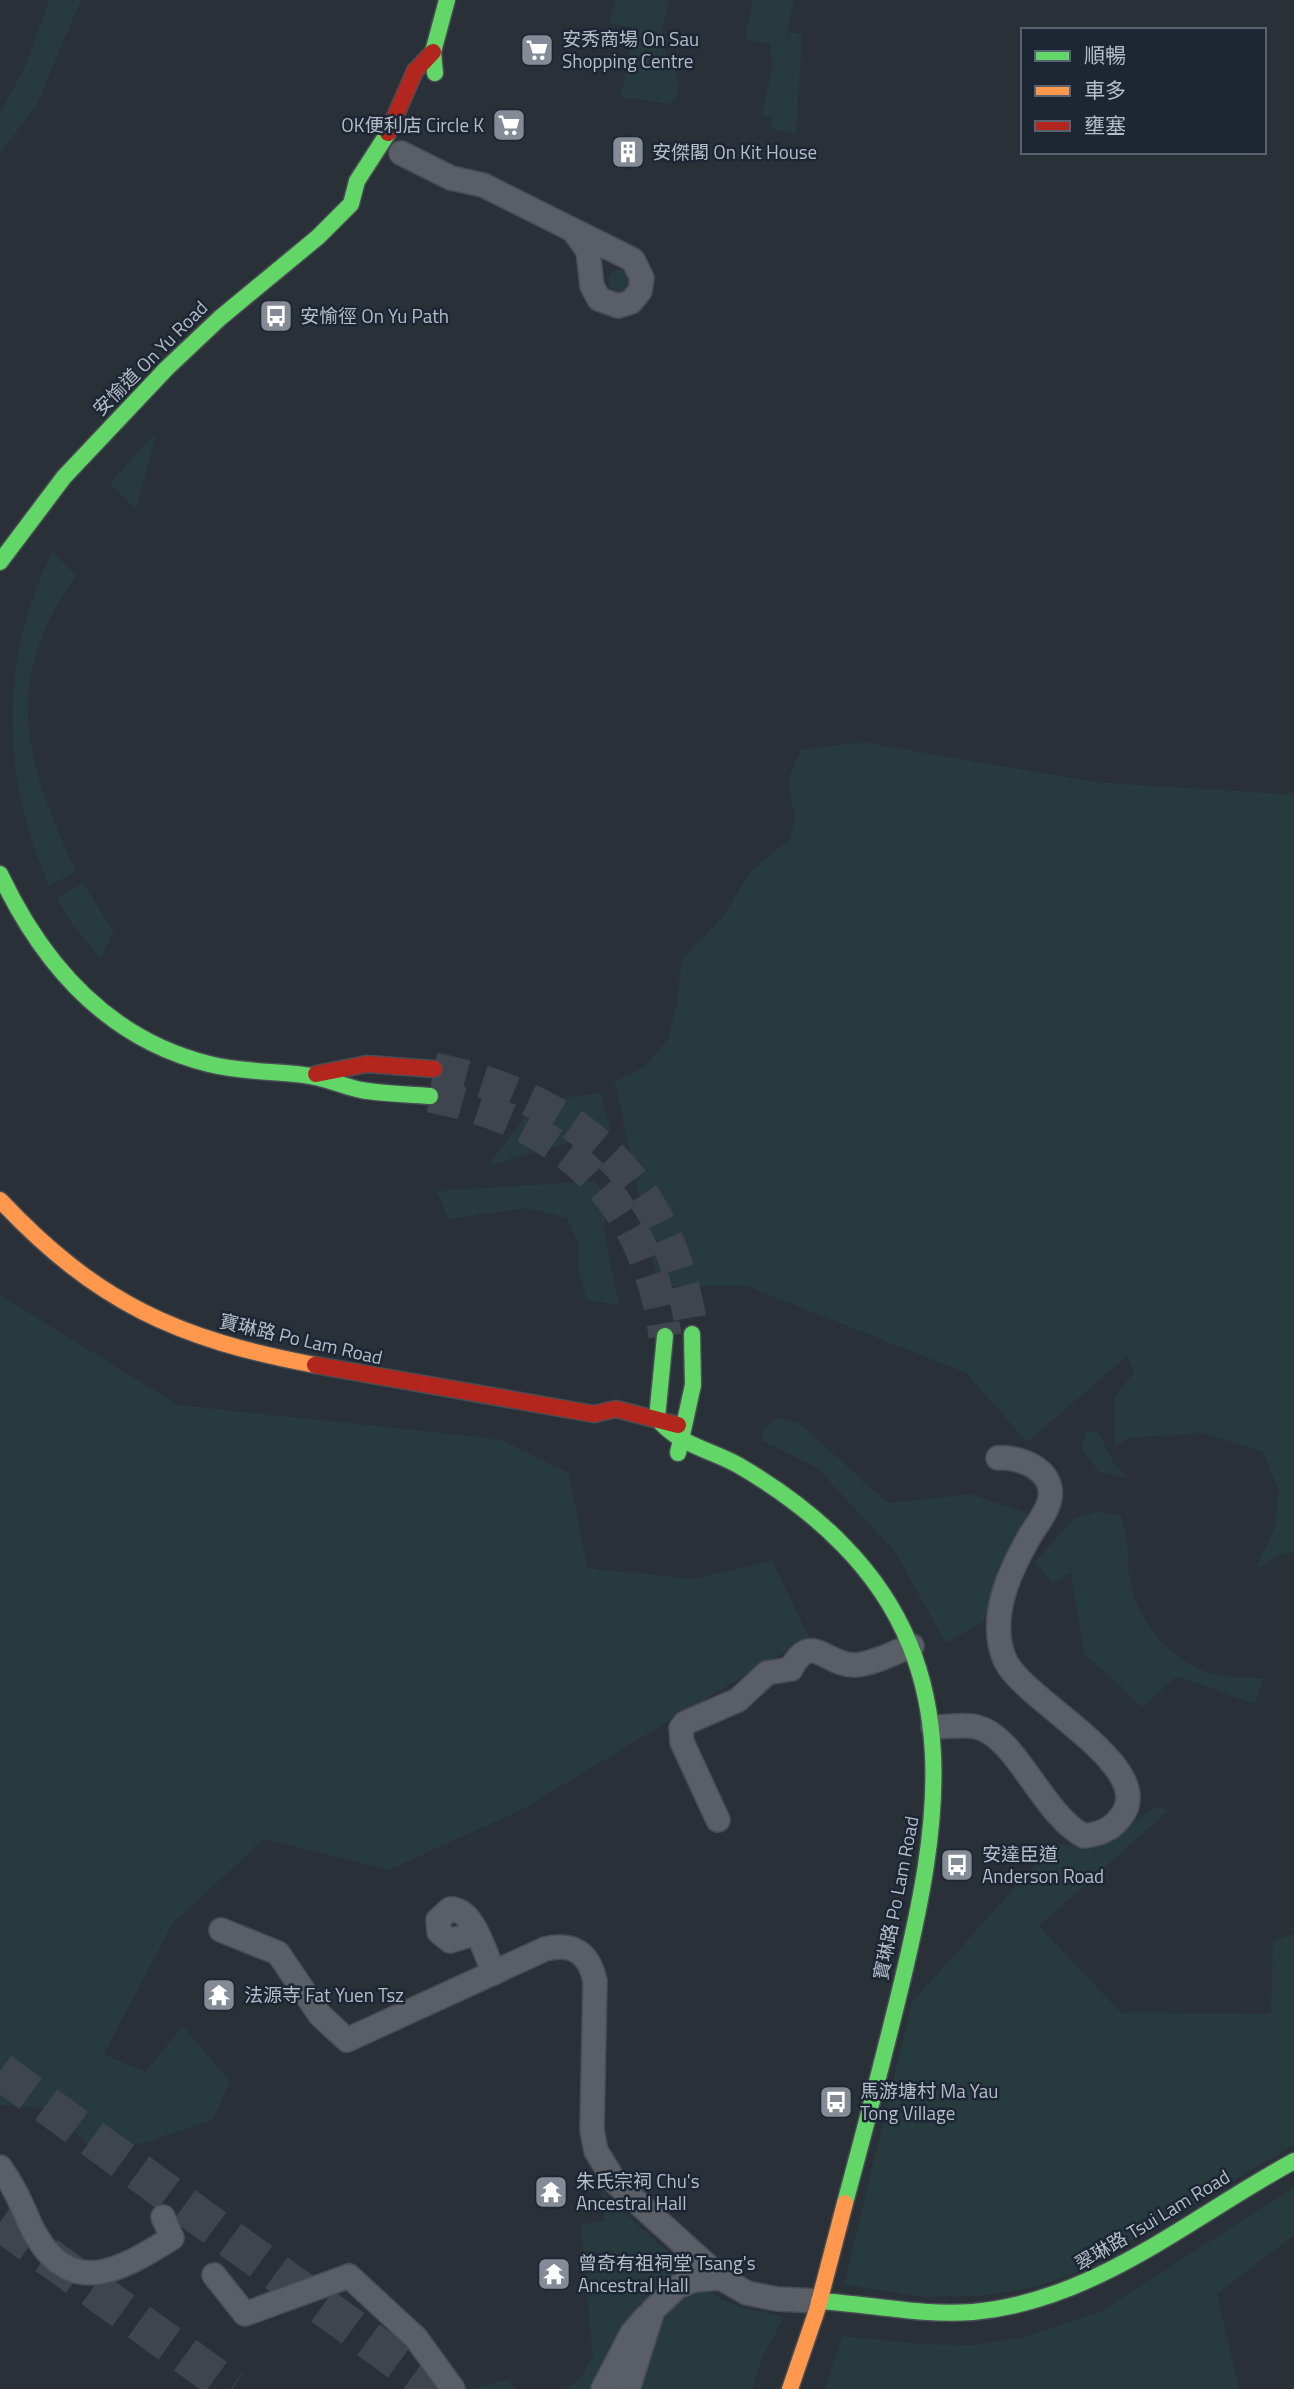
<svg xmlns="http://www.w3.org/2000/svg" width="1294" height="2389" font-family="'Titillium Web','Noto Sans TC',sans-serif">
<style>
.green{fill:#273a3e}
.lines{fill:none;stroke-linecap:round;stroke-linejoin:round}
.secondary-tunnel{stroke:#3f454e;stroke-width:33;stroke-dasharray:33 17;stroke-linecap:butt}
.highway-tunnel{stroke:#3f454e;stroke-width:38;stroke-dasharray:38 19;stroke-linecap:butt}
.street-casing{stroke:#484c53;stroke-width:26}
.fast-casing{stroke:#484c53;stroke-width:19}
.slow-casing{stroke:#484c53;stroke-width:19}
.jam-casing{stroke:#484c53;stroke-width:19}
.street{stroke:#5a5e66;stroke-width:23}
.fast{stroke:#63d668;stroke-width:16}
.slow{stroke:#ff974d;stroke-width:16}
.jam{stroke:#b3261e;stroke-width:16}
.labels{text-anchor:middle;stroke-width:5;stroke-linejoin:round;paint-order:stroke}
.poi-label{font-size:19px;fill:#b4bcc9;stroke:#1d2633;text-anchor:start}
.street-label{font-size:19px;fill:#b4bcc9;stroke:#1d2633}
</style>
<rect width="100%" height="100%" fill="#2a3038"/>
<g class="green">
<path d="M49,0H81L37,104L0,153V113L25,67Z"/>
<path d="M615,0H669C666,12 662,26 662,39C664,61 695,87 669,104L621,97L634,28L610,23Z"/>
<path d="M753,0H794L784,47L790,32L802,34L796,134L771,128L772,118L762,115L773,65L770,44L745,39Z"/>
<circle cx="619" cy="281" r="11"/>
<path d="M155,434L156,435L136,509L110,483Z"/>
<path d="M52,552L76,576C0,682 25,763 76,871L49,886C0,774 0,659 52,552Z"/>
<path d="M862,742L1096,782L1287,794L1294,792V1552L1282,1554L1256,1569L1275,1527L1279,1491L1262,1451L1201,1433L1130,1438L1115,1445L1114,1398L1134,1372L1127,1356L1027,1442L966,1373L746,1286H658L615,1082L646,1065L668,1039L677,1005L682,959L722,918L751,871L789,840L795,820L788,779L801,750Z"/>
<path d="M83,883L113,931L101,959L73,925L56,898Z"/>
<path d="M600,1093L611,1131L488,1166L537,1101Z"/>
<path d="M595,1181L610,1205L603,1226L619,1305L587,1300L579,1274V1247L567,1218L528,1208L449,1219L436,1191Z"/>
<path d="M0,1295L178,1405L499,1439L569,1473L587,1568L694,1579L772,1561L809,1637L521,1810L389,1870L264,1839L172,1924L104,2054L145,2072L183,2026L230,2082L213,2119L146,2143L90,2148L54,2109L0,2105Z"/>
<path d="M776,1418L799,1423L888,1503L971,1494L1030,1514L983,1622L946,1643L894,1550L817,1468L762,1441L763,1431Z"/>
<path d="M1086,1432H1098L1113,1462L1128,1478L1099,1472L1081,1447Z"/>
<path d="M1098,1511L1121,1516C1131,1543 1125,1561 1131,1585C1141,1626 1170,1659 1210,1673C1226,1678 1247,1677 1264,1679L1255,1704L1177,1676L1142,1707L1084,1653L1071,1573L1052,1583L1035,1562L1075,1518Z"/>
<path d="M1159,1806L1169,1810L1039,1926L1121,2013L1271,2014L1273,1940L1294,1934V2145L1078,2272L1032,2288L978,2296L926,2297L844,2285L912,2002L1054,1844L1091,1847Z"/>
<path d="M601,2184L607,2197L719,2298L739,2307L784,2317L762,2358L752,2389H565L581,2378L593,2356L581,2224L605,2221Z"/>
<path d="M1294,2187V2235L1217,2294L1239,2389H825L842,2336L919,2344L975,2345L1025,2337L1100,2312Z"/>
<path d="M508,2380L515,2389H469Z"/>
</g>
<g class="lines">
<g class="secondary-tunnel">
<path d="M434,1069C579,1098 673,1183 692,1334"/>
<path d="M430,1096C563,1121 647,1200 665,1336"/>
</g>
<g class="highway-tunnel">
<path d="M0,2071L436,2389"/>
<path d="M0,2222L232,2389"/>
</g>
<defs>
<g id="street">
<path d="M401,153L451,178L483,185L633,260L642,278L640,291L631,302L618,306L599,299L592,286L588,251L573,230"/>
<path d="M933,1727C947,1727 963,1724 977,1727C1017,1737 1042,1814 1084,1836C1099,1834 1111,1830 1120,1818C1162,1768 1024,1702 1005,1660C987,1618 1010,1570 1031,1534C1037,1524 1046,1514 1049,1502C1058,1472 1022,1456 998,1458"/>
<path d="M718,1820L682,1742L681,1728L685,1723L738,1700L767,1673L791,1669C811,1630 826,1666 855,1665C874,1664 894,1652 912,1646"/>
<path d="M221,1930L278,1953L320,2015L347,2040L545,1949C573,1942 589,1953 595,1981L592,2130L596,2151L616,2183L721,2278"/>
<path d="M476,1933L450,1941L439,1932L438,1920L450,1909C474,1908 485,1954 494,1973"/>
<path d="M0,2167C14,2186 21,2203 30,2224C67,2301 118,2272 172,2238L163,2217"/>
<path d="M214,2275L245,2314L349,2276L416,2338L453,2389"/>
<path d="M603,2389L632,2333L646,2317"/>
<path d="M628,2389L653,2310L677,2287L694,2280L721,2278L747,2293L777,2299L819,2301"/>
</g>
<g id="fast">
<path d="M435,73L433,52L447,0"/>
<path d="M0,562L64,477L167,368L220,318L318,237L351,204L357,181L388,133"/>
<path d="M0,874C43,965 108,1039 209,1064C240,1072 273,1071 304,1075C324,1077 342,1086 361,1090C384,1094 407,1094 430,1096"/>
<path d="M657,1418L665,1336"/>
<path d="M657,1418C678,1445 709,1449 738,1465C776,1487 812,1513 843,1545C967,1671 939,1827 902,1982C884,2056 865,2129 845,2203"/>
<path d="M678,1453L693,1385L692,1334"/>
<path d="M819,2301C870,2304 922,2316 973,2312C1095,2301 1191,2217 1294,2161"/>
</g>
<g id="slow">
<path d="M0,1200C97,1303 177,1339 315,1365"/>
<path d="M790,2389L817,2310L845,2203"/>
</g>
<g id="jam">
<path d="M388,133L415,71L433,52"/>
<path d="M316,1074L367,1064L434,1069"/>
<path d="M315,1365L594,1414L616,1409L678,1425"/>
</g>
</defs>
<use href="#street" class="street-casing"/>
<use href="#fast" class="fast-casing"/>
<use href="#slow" class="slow-casing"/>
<use href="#jam" class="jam-casing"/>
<use href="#street" class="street"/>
<use href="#fast" class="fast"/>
<use href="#slow" class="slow"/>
<use href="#jam" class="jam"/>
</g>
<defs>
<symbol id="supermarket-square" viewBox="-11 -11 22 22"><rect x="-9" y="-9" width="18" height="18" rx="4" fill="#848b96" stroke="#1d2633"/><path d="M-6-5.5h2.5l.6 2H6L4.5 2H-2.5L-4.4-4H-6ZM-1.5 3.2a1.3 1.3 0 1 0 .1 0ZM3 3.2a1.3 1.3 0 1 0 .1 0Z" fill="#fff"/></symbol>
<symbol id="building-square" viewBox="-11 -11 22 22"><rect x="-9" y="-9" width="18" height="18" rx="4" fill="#848b96" stroke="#1d2633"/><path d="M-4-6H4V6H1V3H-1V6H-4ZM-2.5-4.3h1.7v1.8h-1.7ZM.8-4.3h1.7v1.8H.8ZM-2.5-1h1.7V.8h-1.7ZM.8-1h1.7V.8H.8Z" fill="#fff"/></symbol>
<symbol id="bus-square" viewBox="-11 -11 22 22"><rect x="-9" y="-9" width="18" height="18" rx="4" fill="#848b96" stroke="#1d2633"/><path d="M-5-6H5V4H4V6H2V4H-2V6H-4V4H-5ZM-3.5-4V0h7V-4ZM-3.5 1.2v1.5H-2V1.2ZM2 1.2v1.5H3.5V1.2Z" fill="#fff"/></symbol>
<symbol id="temple-square" viewBox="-11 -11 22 22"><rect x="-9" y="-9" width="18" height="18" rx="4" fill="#848b96" stroke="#1d2633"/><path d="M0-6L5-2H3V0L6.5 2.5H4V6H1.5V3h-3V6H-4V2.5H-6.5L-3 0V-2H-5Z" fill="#fff"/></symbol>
</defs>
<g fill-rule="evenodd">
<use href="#supermarket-square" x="518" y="31" width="38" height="38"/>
<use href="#supermarket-square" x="490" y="106" width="38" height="38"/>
<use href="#building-square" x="609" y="133" width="38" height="38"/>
<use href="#bus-square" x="257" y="297" width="38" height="38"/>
<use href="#bus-square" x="938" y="1846" width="38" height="38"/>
<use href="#temple-square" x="200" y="1976" width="38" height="38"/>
<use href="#bus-square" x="817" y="2083" width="38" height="38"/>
<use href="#temple-square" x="532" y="2173" width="38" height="38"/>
<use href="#temple-square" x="535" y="2255" width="38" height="38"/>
</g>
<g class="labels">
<g class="poi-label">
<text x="562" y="46">安秀商場 On Sau<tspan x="562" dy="22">Shopping Centre</tspan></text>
<text x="484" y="132" text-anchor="end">OK便利店 Circle K</text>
<text x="652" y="159">安傑閣 On Kit House</text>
<text x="300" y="323">安愉徑 On Yu Path</text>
<text x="982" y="1861">安達臣道<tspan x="982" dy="22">Anderson Road</tspan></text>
<text x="244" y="2002">法源寺 Fat Yuen Tsz</text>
<text x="860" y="2098">馬游塘村 Ma Yau<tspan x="860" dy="22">Tong Village</tspan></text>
<text x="576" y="2188">朱氏宗祠 Chu's<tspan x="576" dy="22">Ancestral Hall</tspan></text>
<text x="578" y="2270">曾奇有祖祠堂 Tsang's<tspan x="578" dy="22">Ancestral Hall</tspan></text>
</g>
<g class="street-label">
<text transform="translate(150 358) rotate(-45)" y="7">安愉道 On Yu Road</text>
<text transform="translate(301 1339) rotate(13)" y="7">寶琳路 Po Lam Road</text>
<text transform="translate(896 1898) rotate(-79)" y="7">寶琳路 Po Lam Road</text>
<text transform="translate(1152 2220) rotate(-31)" y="7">翠琳路 Tsui Lam Road</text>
</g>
</g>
<rect x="1021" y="28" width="245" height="126" fill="#1d2633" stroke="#59626f" stroke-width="2"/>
<rect x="1035" y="51" width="35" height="10" fill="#63d668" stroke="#59626f" stroke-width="2"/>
<text x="1084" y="63" font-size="21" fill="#b4bcc9">順暢</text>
<rect x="1035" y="86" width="35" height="10" fill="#ff974d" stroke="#59626f" stroke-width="2"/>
<text x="1084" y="98" font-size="21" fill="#b4bcc9">車多</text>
<rect x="1035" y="121" width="35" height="10" fill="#b3261e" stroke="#59626f" stroke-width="2"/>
<text x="1084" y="133" font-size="21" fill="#b4bcc9">壅塞</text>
</svg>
